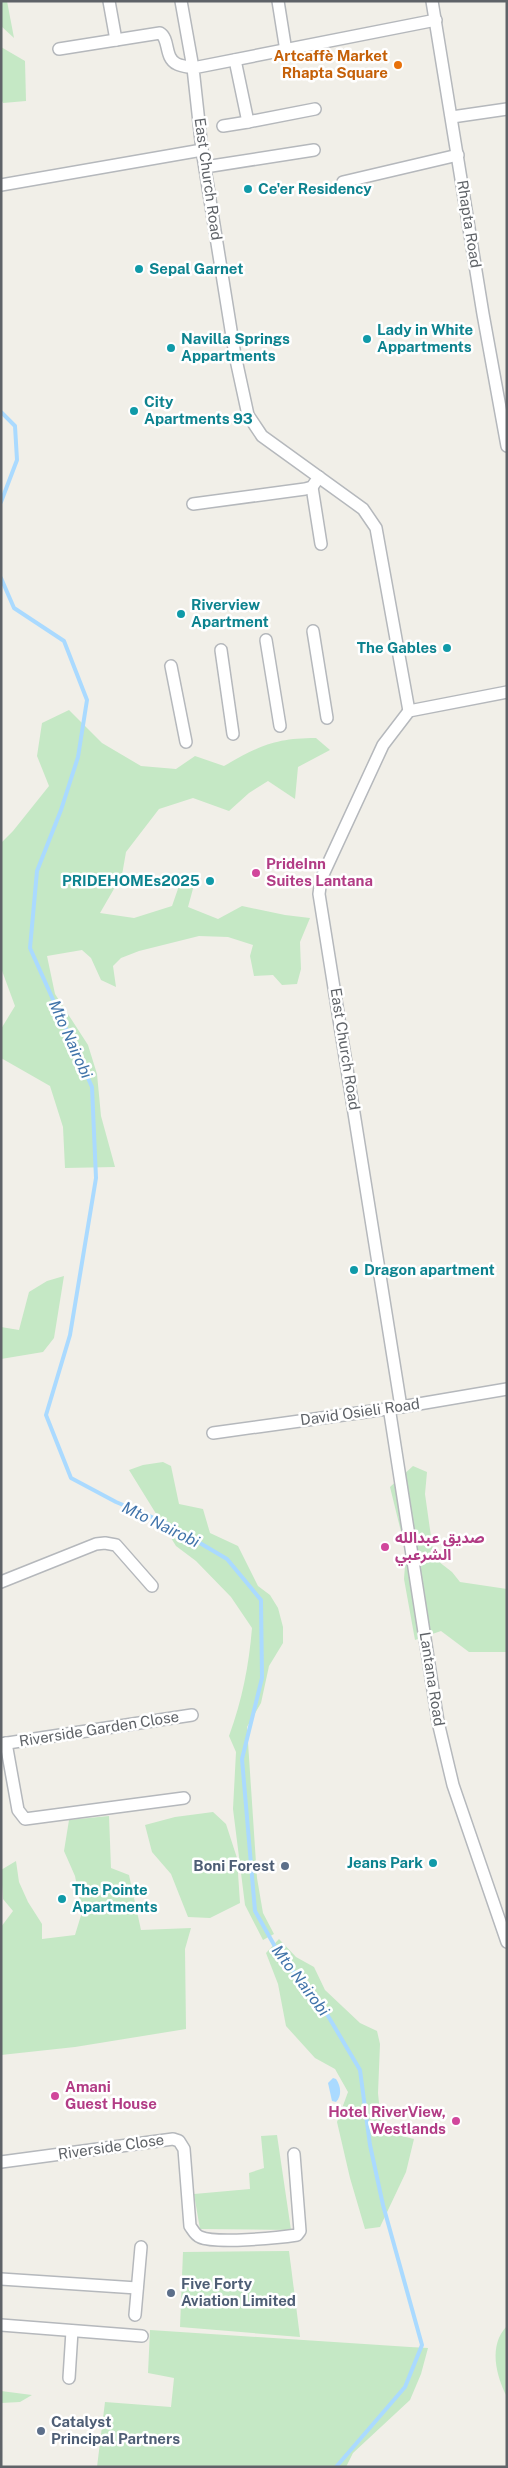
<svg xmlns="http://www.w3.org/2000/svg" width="508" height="2468" font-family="'Public Sans','Noto Sans Arabic',sans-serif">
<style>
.green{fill:#c5e8c5}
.water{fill:#aadaff}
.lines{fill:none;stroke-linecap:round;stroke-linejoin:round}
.stream{stroke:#aadaff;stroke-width:4}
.minor-casing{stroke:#b5b8bc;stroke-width:14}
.minor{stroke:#fff;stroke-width:11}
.food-dot{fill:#e8710a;stroke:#fff;stroke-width:2}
.culture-dot{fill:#0f9aa8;stroke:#fff;stroke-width:2}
.hotel-dot{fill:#d1479c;stroke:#fff;stroke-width:2}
.service-dot{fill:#5c6f8a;stroke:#fff;stroke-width:2}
.labels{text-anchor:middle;stroke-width:5;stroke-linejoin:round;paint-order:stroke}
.food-label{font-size:15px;font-weight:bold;fill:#c56008;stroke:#fff;text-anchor:end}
.street-label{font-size:15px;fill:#5f6368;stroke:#fff}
.culture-label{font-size:15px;font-weight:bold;fill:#0d838f;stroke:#fff;text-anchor:start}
.hotel-label{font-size:15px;font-weight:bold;fill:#b23c85;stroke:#fff;text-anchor:start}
.service-label{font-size:15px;font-weight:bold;fill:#4e5e75;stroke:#fff;text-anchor:start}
.water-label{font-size:16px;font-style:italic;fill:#4174aa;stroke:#fff}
</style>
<rect width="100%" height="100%" fill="#f1efe8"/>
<g class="green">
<path d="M1,1H7L14,38L1,26Z"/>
<path d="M1,47L25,61L26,101L3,103L1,99Z"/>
<path d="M69,710L102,743L141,766L176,769L195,756L224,766C259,746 275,738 316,738L330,750L298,767L295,799L268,781L249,793L229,811L193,798L159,809L126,852L122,875L100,913L134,918L172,906L180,883L194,885L188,907L218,919L242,906L285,915L310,918L300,942L301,969L297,984L282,985L273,975L254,976L250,956L253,945L228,937L199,936L139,951L121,958L113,966L116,987L101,980L91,958L82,950L47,956L55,994L88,1045L97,1074L101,1116L115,1167L65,1168L63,1127L50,1086L1,1058V1029L15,1006L1,968V843L13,831L49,786L37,756L42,723Z"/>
<path d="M64,1276L54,1338L43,1352L1,1359V1327L19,1330L29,1292L47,1281Z"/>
<path d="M163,1462L171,1466L179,1504L203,1509L210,1533L238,1546L258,1586L270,1595L278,1608L283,1627V1643L269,1666L261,1703L247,1727L257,1878L263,1913L274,1934L263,1940L245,1905L233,1809L236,1752L229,1736C242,1701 249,1665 252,1628L231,1597L196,1561L176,1546L129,1470L143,1465Z"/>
<path d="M413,1466L427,1472L425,1494L434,1558L452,1572L460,1582L507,1589V1652H469L441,1631L415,1640L404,1579L406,1552L390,1487Z"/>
<path d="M213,1812L226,1824L237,1858L240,1903L210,1918L188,1917L171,1874L152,1852L145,1825L175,1817Z"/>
<path d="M109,1816L111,1868L129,1875L141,1930L191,1928L185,1949L186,2029L75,2047L1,2055V1927L13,1911L3,1899L1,1870L16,1861L19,1882L28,1902L42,1924V1939L75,1935L82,1912L75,1876L64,1851L69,1820Z"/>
<path d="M279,1939L296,1957L314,1967L325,1990L360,2023L377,2031L380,2044L378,2093L381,2123L394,2134L414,2139L406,2172L380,2227L365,2229L350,2178L337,2122L348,2092L335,2069L315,2058L286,2026L278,1984L266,1953Z"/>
<path d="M277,2135L291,2230L200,2229L194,2194L250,2189L249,2173L264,2168L261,2136Z"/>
<path d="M289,2251L300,2337L180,2327L183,2252Z"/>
<path d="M507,2326V2397C496,2376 488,2345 507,2326Z"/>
<path d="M150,2330L410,2347L428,2348L421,2374L410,2400L353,2453L346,2467H97L105,2402L171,2407L174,2378L148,2373Z"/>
<path d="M1,2391L32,2395L20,2402L1,2403Z"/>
</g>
<path class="water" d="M333,2078L336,2079C341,2086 342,2096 336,2102L332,2101L328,2083Z"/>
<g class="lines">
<g class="stream">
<path d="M1,412L15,426L17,460L1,502"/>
<path d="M1,578L14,608L64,641L87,700L78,757L61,810L37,871L30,948L92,1087L96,1178L70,1335L46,1415L71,1478L116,1502L166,1523L227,1559L261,1600L262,1678L242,1759L255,1911L282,1959L318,1999L360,2070L370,2145L383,2205L422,2345L405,2387L336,2467"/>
</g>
<defs>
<g id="minor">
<path d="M109,1L116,40"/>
<path d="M278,1L286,51"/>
<path d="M432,1L483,314L507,446"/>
<path d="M59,49L160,33C170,39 164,58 177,64C181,66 188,67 193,68L181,1"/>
<path d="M235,60L248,122L315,109"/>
<path d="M452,117L507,109"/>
<path d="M223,126L248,122"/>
<path d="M205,167L314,150"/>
<path d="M343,182L458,155"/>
<path d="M1,185L202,150"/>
<path d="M312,487L321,544"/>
<path d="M193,504L305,489L312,487L319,477"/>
<path d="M313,631L327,718"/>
<path d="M266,640L280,726"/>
<path d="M221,650L233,734"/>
<path d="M171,666L186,742"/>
<path d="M409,711L376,528L363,509L262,436L248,415L235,355L202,150L193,68L436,20"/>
<path d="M389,1407L438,1722L453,1785L507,1942"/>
<path d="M401,1407L319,894L321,879L383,745L409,711L507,692"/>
<path d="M213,1433L401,1407L507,1389"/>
<path d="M1,1582L96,1544L105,1543L116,1545L152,1586"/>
<path d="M6,1743L18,1810L25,1819L184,1798"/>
<path d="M1,1744L192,1715"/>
<path d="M1,2162L173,2139L179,2141L184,2149L190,2226C193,2230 195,2235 200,2237C216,2244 277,2238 297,2235L300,2231L294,2154"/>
<path d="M1,2279L137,2288"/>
<path d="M135,2315L141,2247"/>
<path d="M1,2325L142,2336"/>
<path d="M69,2378L72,2331"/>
</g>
</defs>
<use href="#minor" class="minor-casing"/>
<use href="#minor" class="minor"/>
</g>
<circle class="food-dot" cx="398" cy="65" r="5"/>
<g class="culture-dot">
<circle cx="248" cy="189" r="5"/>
<circle cx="139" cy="269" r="5"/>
<circle cx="367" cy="339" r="5"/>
<circle cx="171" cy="348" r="5"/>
<circle cx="134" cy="411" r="5"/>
<circle cx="181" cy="614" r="5"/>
<circle cx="447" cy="648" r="5"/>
<circle cx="210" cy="881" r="5"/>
<circle cx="354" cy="1270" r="5"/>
<circle cx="433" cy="1863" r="5"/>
<circle cx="62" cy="1899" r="5"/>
</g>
<g class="hotel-dot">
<circle cx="256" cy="873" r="5"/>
<circle cx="385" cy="1547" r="5"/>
<circle cx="55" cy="2096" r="5"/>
<circle cx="456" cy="2121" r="5"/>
</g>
<g class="service-dot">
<circle cx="285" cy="1866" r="5"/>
<circle cx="171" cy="2293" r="5"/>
<circle cx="41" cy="2431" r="5"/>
</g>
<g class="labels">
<g class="food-label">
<text x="388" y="61">Artcaffè Market<tspan x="388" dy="17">Rhapta Square</tspan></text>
</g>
<g class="street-label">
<text transform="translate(208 179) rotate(82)" y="5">East Church Road</text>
<text transform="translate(469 224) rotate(81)" y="5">Rhapta Road</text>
<text transform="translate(345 1049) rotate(81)" y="5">East Church Road</text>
<text transform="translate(360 1412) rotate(-8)" y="5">David Osieli Road</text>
<text transform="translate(432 1679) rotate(81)" y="5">Lantana Road</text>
<text transform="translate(99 1729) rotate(-9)" y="5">Riverside Garden Close</text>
<text transform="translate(111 2147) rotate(-8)" y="5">Riverside Close</text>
</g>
<g class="culture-label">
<text x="258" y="194">Ce'er Residency</text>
<text x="149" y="274">Sepal Garnet</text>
<text x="377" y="335">Lady in White<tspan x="377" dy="17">Appartments</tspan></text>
<text x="181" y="344">Navilla Springs<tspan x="181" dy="17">Appartments</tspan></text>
<text x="144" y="407">City<tspan x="144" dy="17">Apartments 93</tspan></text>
<text x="191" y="610">Riverview<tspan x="191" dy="17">Apartment</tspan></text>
<text x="437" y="653" text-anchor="end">The Gables</text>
<text x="200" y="886" text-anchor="end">PRIDEHOMEs2025</text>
<text x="364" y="1275">Dragon apartment</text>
<text x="423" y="1868" text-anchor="end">Jeans Park</text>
<text x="72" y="1895">The Pointe<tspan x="72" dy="17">Apartments</tspan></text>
</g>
<g class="hotel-label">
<text x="266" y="869">PrideInn<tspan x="266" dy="17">Suites Lantana</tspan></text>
<text x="395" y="1543">صديق عبدالله<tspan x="395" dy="17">الشرعبي</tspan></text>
<text x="65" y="2092">Amani<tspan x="65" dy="17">Guest House</tspan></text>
<text x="446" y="2117" text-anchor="end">Hotel RiverView,<tspan x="446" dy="17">Westlands</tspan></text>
</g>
<g class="service-label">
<text x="275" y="1871" text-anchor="end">Boni Forest</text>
<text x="181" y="2289">Five Forty<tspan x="181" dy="17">Aviation Limited</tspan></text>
<text x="51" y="2427">Catalyst<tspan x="51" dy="17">Principal Partners</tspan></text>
</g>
<g class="water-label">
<text transform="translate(71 1039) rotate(66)" y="6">Mto Nairobi</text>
<text transform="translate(161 1524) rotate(26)" y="6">Mto Nairobi</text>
<text transform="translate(301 1980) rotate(53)" y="6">Mto Nairobi</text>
</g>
</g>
<rect width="508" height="2468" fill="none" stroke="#5f6368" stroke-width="5"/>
</svg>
